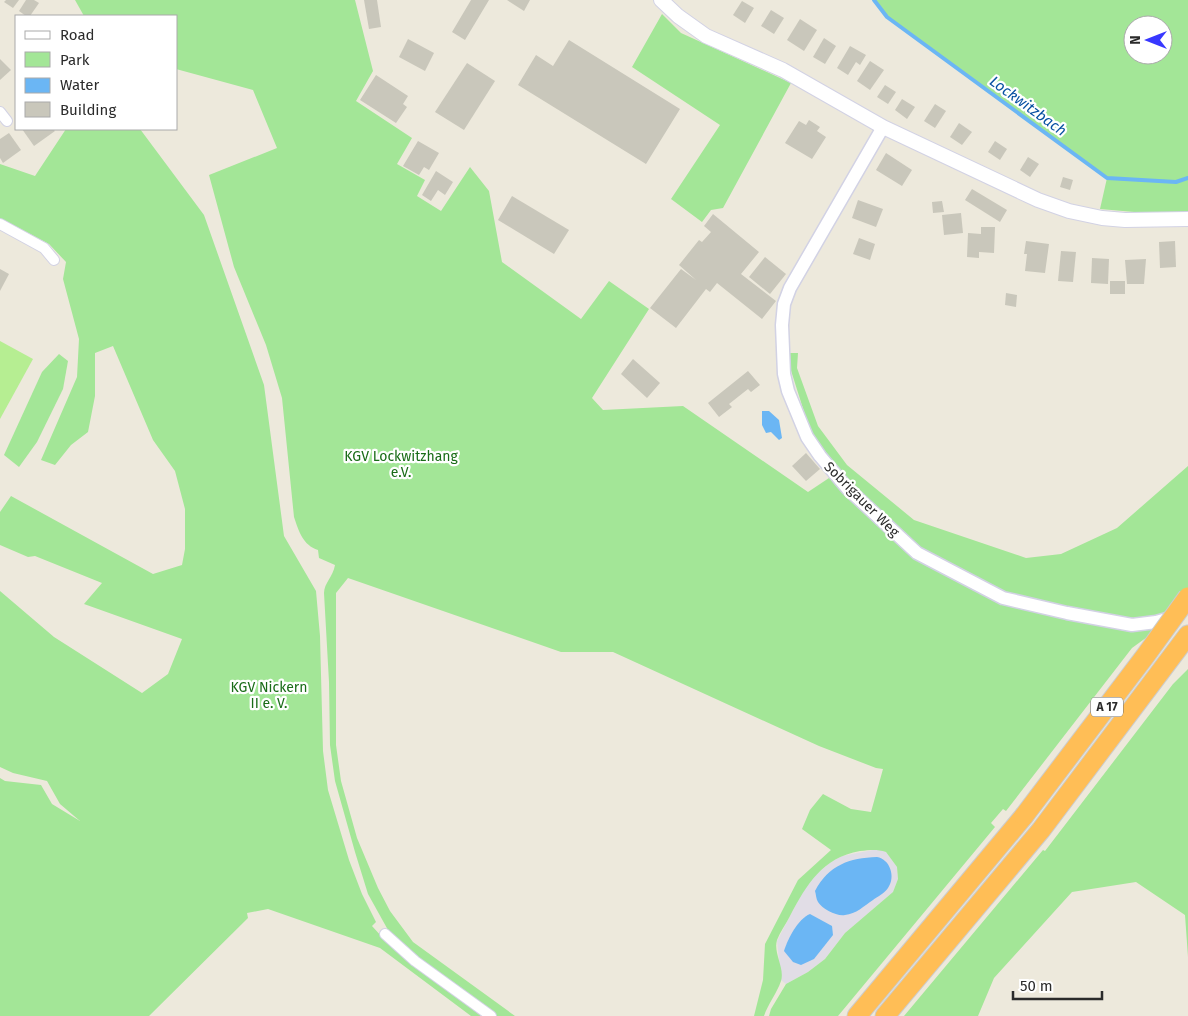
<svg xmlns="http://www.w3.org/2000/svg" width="1188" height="1016" font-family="'Fira Sans',sans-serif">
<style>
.industrial{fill:#e1dde6}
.green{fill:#a3e697;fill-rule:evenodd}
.pitch{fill:#b6ee92}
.water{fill:#6bb6f4}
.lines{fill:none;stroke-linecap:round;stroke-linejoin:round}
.stream{stroke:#6bb6f4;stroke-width:4}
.building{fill:#c9c7bb}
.minor-casing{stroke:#d2d2e4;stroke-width:12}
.tertiary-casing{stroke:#d2d2e4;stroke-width:15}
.secondary-casing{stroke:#d2d2e4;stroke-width:16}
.motorway-casing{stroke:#ccc;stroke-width:21}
.minor{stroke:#fff;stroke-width:10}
.tertiary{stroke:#fff;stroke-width:12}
.secondary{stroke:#fff;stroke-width:14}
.motorway{stroke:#ffbe56;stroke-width:19}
.motorway-bridge-casing{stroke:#ccc;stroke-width:21;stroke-linecap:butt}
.motorway-bridge{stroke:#ffbe56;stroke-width:19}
.labels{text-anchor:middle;stroke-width:4.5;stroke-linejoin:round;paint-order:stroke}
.shield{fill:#fff;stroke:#6b6b6b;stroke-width:1}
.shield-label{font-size:12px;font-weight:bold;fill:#2b2b2b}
.park-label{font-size:14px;fill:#196c17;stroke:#fff}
.street-label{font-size:14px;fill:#2b2b2b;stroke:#fff}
.water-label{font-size:15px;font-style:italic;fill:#0851a2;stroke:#fff}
</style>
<rect width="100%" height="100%" fill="#ede9dc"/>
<path class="industrial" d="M878,849L886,852L897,867L898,879L893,892L845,933L825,959L808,972L786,984L781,980L777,941L803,891L814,876L831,862L842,856Z"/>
<g class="green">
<path d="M75,0H355L373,71L356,101L412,138L397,164L425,180L417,196L441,211L470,167L489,191L502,262L581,319L609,281L649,309L592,398L603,410L683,406L808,492L838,472L812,437L788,361V353H798L797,368L818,426L847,465L914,520L1026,558L1061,554L1117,528L1188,466V598L1165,624L1132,648L1006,811L1003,809L991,823L995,827L838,1016H769L771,1009L786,984L808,972L825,959L845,933L893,892L898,879L897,867L886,852C877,849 870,850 860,851C822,858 807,884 790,916C786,924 780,932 777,940C773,953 785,968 781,981C777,993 768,1004 764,1016H754L763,980L765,944L798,880L831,850L802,829L810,810L823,794L851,809L871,812L883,769L876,768L819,746L613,652H561L348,578L336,593V745L341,781L357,838L378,888L390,911L413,942L515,1016H497L414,954L388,930L368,894L355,852L335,781L330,745L329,682L324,593C324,583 333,577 335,565L319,558L318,550C303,545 299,532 294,517L282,398L266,345L234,267L209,175L277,148L253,90L176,69V16H84Z"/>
<path d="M874,0H1188V213L1157,214L1100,209L1107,178L887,17ZM1133,25H1163V55H1133Z"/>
<path d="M662,14L681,33L791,83L723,208L711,210L702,222L671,199L720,125L632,67Z"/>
<path d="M66,129H140L204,215L264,385L284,536L316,591L320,636L323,751L328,790L349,860L362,894L376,922L372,926L382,937L481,1016H471L380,948L268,909L247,913L248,918L149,1016H0V778L5,781L41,785L52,804L80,821L60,804L47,781L13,773L0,767V591L54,637L142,693L168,674L182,639L84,604L102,583L35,556L28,557L0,545V512L11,496L153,574L182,565L185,549V509L175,471L153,440L113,346L95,353V396L88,432L71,445L55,465L41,460L77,377L79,339L63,279L66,262L49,244L0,218V164L35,176Z"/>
<path d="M59,354L68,361L63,389L37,442L19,467L4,455L42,372Z"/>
<path d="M1188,669V957L1185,915L1136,882L1072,892L994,978L978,1016H904L1043,850L1045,851L1173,684Z"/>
</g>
<path class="pitch" d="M0,341L33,359L0,419Z"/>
<g class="water">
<path d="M762,411H769L779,420L782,438L779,440L771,432L766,433L762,425Z"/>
<path d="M877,857C890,859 896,877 888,888C885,893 877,897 873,900C864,906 856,914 845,915C838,917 822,909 818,902C816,899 816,894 815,891C829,865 849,858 877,857Z"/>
<path d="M810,914L832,926L833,935L814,959L801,965L793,962L784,951C788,938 798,919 810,914Z"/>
</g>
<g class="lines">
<path class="stream" d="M874,0L887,17L1107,178L1176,182L1188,178"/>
</g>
<g class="building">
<path d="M6,0H19L13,8L4,2Z"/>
<path d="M26,0H34L39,3L30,16H26L19,11Z"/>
<path d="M364,0H377L381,27L369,29Z"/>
<path d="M471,0H489L465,40L452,32Z"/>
<path d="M507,0H530L524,11Z"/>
<path d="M742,1L754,8L745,23L733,15Z"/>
<path d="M771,10L784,18L774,34L761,26Z"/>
<path d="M800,19L817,30L804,51L787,40Z"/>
<path d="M824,38L836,46L825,64L813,57Z"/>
<path d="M408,39L434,53L425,71L399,57Z"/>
<path d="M569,40L680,109L646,164L518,85L536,55L553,66Z"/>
<path d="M850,46L866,55L860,65L856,62L848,75L837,68Z"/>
<path d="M0,59L11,70L0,80Z"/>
<path d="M870,61L884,70L870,90L857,81Z"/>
<path d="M467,63L495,81L464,130L435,112Z"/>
<path d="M376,75L408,96L403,104L407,107L396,123L360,100Z"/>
<path d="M885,85L896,92L888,104L877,97Z"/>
<path d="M902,99L915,107L907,119L895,110Z"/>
<path d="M935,104L946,111L935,128L924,121Z"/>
<path d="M809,120L820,127L817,131L826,137L812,159L785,143L799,121L806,125Z"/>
<path d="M959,123L972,132L962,145L950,137Z"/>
<path d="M22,129H53L55,131L34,146Z"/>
<path d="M9,133L21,150L3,163L0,158V139Z"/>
<path d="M418,141L439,153L429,170L424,167L419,175L403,166Z"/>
<path d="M995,141L1007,149L1000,160L988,152Z"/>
<path d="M886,153L912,170L902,186L876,170Z"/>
<path d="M1028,157L1039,164L1030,177L1020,170Z"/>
<path d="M436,171L453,182L445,195L438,190L431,201L422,195Z"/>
<path d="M1063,177L1073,180L1070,190L1060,187Z"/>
<path d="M972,189L1007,210L1000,222L965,200Z"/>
<path d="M512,196L569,230L554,254L498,220Z"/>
<path d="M858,200L883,209L876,227L852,218Z"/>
<path d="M942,201L944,212L933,213L932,202Z"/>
<path d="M961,213L963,233L944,235L942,215Z"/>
<path d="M713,214L759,252L741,274L776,301L762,319L717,283L710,292L706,289L676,328L650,308L681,269L696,280L679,265L699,240L702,242L711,232L704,226Z"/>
<path d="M981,227H995L994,253L979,252V258L967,257L968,233L981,234Z"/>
<path d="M859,238L875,244L870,260L853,254Z"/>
<path d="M1026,241L1049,244L1045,273L1025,271L1027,254H1024Z"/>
<path d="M1175,241L1176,267L1160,268L1159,242Z"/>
<path d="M1061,251L1076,252L1073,282L1058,281Z"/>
<path d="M765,257L786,274L770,294L749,277Z"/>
<path d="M1092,258L1109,259L1108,284L1091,283Z"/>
<path d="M1146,259L1144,284H1127L1125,260Z"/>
<path d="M0,269L9,274L0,291Z"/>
<rect x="1110" y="281" width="15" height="13"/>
<path d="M1006,293L1017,295L1016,307L1005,305Z"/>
<path d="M633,359L660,383L647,398L621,374Z"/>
<path d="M748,371L760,385L751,392L748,389L729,404L732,407L719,417L708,403Z"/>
<path d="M806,453L820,469L806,481L792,466Z"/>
</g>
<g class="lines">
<defs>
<g id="minor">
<path d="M0,112L7,121"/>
<path d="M0,224L44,248L54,260"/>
<path d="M385,934L415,961L491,1016"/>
</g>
<path id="tertiary" d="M883,127L790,288L784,304L782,325L784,374L788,391L807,437L820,456L847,488L917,553L1003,598L1067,613L1132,625L1156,622L1174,617"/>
<path id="secondary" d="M661,0L678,16L706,36L783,70L883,127L1038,200L1069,211L1102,218L1125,220L1188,219"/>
<g id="motorway">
<path d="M857,1016L1024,816"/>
<path d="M885,1016L1041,830L1188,635"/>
</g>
</defs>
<use href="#minor" class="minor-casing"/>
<use href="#tertiary" class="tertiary-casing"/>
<use href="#secondary" class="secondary-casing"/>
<use href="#motorway" class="motorway-casing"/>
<use href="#minor" class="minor"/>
<use href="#tertiary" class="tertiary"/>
<use href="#secondary" class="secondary"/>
<use href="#motorway" class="motorway"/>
<defs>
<path id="motorway-bridge" d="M1024,816L1146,655L1188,597"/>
</defs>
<use href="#motorway-bridge" class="motorway-bridge-casing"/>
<use href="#motorway-bridge" class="motorway-bridge"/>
</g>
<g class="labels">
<rect class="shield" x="1091" y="697.5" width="32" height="19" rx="4"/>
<g class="shield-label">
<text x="1107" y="711">A 17</text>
</g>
<g class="park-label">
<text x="401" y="461">KGV Lockwitzhang<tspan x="401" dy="16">e.V.</tspan></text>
<text x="269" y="692">KGV Nickern<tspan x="269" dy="16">II e. V.</tspan></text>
</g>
<g class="street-label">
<text transform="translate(862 499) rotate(45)" y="5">Sobrigauer Weg</text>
</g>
<g class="water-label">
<text transform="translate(1028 106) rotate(36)" y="5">Lockwitzbach</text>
</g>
</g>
<rect x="15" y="15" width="162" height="115" fill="#ffffff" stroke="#aaaaaa"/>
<rect x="25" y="31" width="25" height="8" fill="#ffffff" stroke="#aaaaaa"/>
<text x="60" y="40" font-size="15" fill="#2b2b2b">Road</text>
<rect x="25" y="52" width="25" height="15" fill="#a3e697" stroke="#aaaaaa"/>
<text x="60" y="65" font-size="15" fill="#2b2b2b">Park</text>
<rect x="25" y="78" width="25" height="15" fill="#6bb6f4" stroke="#aaaaaa"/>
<text x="60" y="90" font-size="15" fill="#2b2b2b">Water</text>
<rect x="25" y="102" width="25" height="15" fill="#c9c7bb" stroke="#aaaaaa"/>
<text x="60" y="115" font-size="15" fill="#2b2b2b">Building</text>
<g transform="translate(1148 40) rotate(270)"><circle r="24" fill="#ffffff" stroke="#aaaaaa"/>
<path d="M0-4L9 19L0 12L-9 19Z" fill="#3838ff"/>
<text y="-8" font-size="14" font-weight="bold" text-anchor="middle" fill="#2b2b2b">N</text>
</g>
<path d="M1013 991v8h89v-8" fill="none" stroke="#2b2b2b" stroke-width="2.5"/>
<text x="1020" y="991" font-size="15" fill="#2b2b2b" stroke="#ffffff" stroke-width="4" paint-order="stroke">50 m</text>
</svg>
